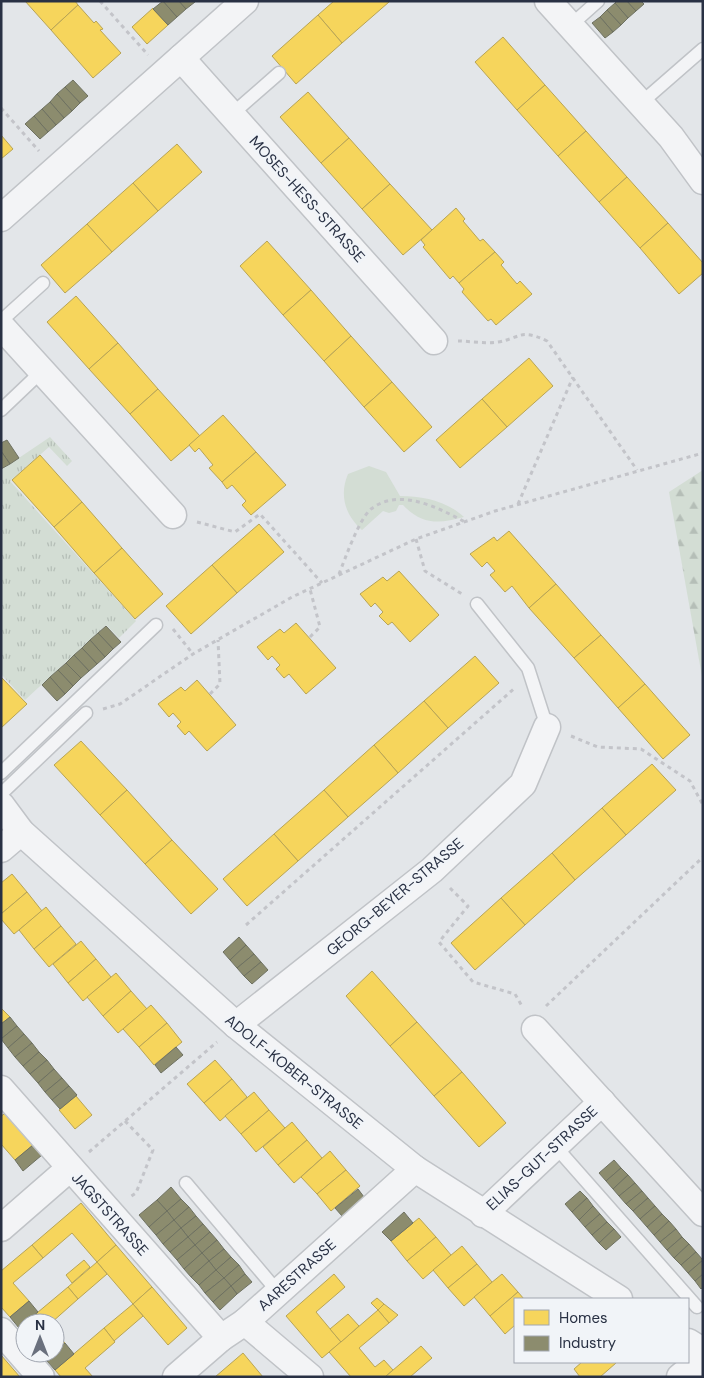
<svg xmlns="http://www.w3.org/2000/svg" width="704" height="1378" font-family="'DM Sans',sans-serif">
<style>
.grass{fill:url(#grass-tufts)}
.forest{fill:url(#forest-firs)}
.green{fill:#d3ddd4}
.homes{fill:#f6d55c;stroke:#b8a455}
.industry{fill:#8c8c6e;stroke:#6e7161}
.lines{fill:none;stroke-linecap:round;stroke-linejoin:round}
.lane-casing{stroke:#c0c3c7;stroke-width:15}
.street-casing{stroke:#c0c3c7;stroke-width:29}
.path{stroke:#c3c4c9;stroke-width:3;stroke-dasharray:4 4;stroke-linecap:butt}
.lane{stroke:#f3f4f6;stroke-width:12}
.street{stroke:#f3f4f6;stroke-width:26}
.labels{text-anchor:middle;stroke-width:5;stroke-linejoin:round;paint-order:stroke}
.street-label{font-size:15px;fill:#293144;stroke:#f1f4f8}
</style>
<defs>
<pattern id="grass-tufts" width="24" height="20" patternUnits="userSpaceOnUse" patternTransform="scale(1.25)"><rect width="24" height="20" fill="#d3ddd4"/><path d="M3 7l-1-3M5 7V3M7 7l1-3M15 17l-1-3M17 17v-4M19 17l1-3" fill="none" stroke="#b5beb7"/></pattern>
<pattern id="forest-firs" width="22" height="20" patternUnits="userSpaceOnUse" patternTransform="scale(1.25)"><rect width="22" height="20" fill="#d3ddd4"/><path d="M5 1l3.5 6h-7zM16 11l3.5 6h-7z" fill="#b5beb7"/></pattern>
</defs>
<rect width="100%" height="100%" fill="#e3e6e9"/>
<path class="grass" d="M50,437L72,461L67,466L49,447L10,481L136,621L119,638L106,625L25,700L1,674V470Z"/>
<path class="forest" d="M703,470V682L669,492Z"/>
<path class="green" d="M369,466L386,472L400,496C423,496 447,501 464,517C439,524 422,525 403,505H399L396,511L389,513L383,511L362,530C345,515 339,495 348,474Z"/>
<g class="homes">
<path d="M25,1H75L78,5L51,30Z"/>
<path d="M334,1H388L389,2L342,43L318,15Z"/>
<path d="M78,5L94,23L96,21L103,29L100,30L121,53L93,78L51,30Z"/>
<path d="M153,8L168,25L147,44L132,27Z"/>
<path d="M318,15L342,43L296,84L272,56Z"/>
<path d="M503,37L545,85L517,110L475,62Z"/>
<path d="M545,85L586,131L558,156L517,110Z"/>
<path d="M308,92L349,138L321,163L280,117Z"/>
<path d="M586,131L627,177L599,202L558,156Z"/>
<path d="M1,135L13,149L1,159Z"/>
<path d="M349,138L390,184L362,209L321,163Z"/>
<path d="M177,144L202,172L158,211L133,183Z"/>
<path d="M627,177L668,223L640,248L599,202Z"/>
<path d="M133,183L158,211L112,252L87,224Z"/>
<path d="M390,184L432,230L403,255L362,209Z"/>
<path d="M456,208L465,219L463,221L480,241L483,239L495,252L459,283L453,276L450,279L423,247L425,245L421,240Z"/>
<path d="M668,223L703,263V273L679,294L640,248Z"/>
<path d="M87,224L112,252L65,293L41,265Z"/>
<path d="M267,241L311,290L283,315L240,266Z"/>
<path d="M495,252L504,262L501,265L517,284L520,281L532,294L496,325L491,319L488,321L462,292L464,289L459,283Z"/>
<path d="M311,290L351,336L324,361L283,315Z"/>
<path d="M76,296L118,343L89,369L47,322Z"/>
<path d="M351,336L392,382L364,407L324,361Z"/>
<path d="M118,343L158,389L130,414L89,369Z"/>
<path d="M529,358L553,386L507,427L482,399Z"/>
<path d="M392,382L432,427L404,452L364,407Z"/>
<path d="M158,389L200,436L171,461L130,414Z"/>
<path d="M482,399L507,427L460,468L436,440Z"/>
<path d="M223,415L256,452L222,482L209,468L213,465L199,448L195,452L189,445Z"/>
<path d="M256,452L286,485L251,515L242,505L246,501L232,485L227,489L222,482Z"/>
<path d="M40,455L82,502L54,527L12,480Z"/>
<path d="M82,502L122,548L94,573L54,527Z"/>
<path d="M259,524L284,552L237,593L212,565Z"/>
<path d="M509,531L556,584L529,608L512,586L505,592L490,575L495,571L487,562L482,567L470,554L494,537L497,541Z"/>
<path d="M122,548L163,594L135,619L94,573Z"/>
<path d="M212,565L237,593L191,634L166,606Z"/>
<path d="M399,571L439,615L410,642L392,622L388,625L379,616L383,612L375,603L371,607L360,594L383,577L387,581Z"/>
<path d="M556,584L601,635L574,658L529,608Z"/>
<path d="M296,623L336,668L306,694L289,674L284,678L276,669L280,665L272,656L268,660L257,647L280,629L284,633Z"/>
<path d="M601,635L645,684L618,708L574,658Z"/>
<path d="M475,656L499,683L448,728L424,701Z"/>
<path d="M1,677L27,704L1,728Z"/>
<path d="M197,680L236,725L207,751L189,731L185,735L177,726L181,722L173,713L169,717L158,704L181,687L185,691Z"/>
<path d="M645,684L690,735L663,759L618,708Z"/>
<path d="M424,701L448,728L398,773L374,745Z"/>
<path d="M81,741L127,790L100,815L54,765Z"/>
<path d="M374,745L398,773L348,817L324,790Z"/>
<path d="M652,764L676,790L626,835L602,808Z"/>
<path d="M127,790L172,840L145,864L100,815Z"/>
<path d="M324,790L348,817L298,861L274,834Z"/>
<path d="M602,808L626,835L575,880L552,853Z"/>
<path d="M274,834L298,861L247,906L223,879Z"/>
<path d="M172,840L218,889L191,914L145,864Z"/>
<path d="M552,853L575,880L525,925L501,898Z"/>
<path d="M12,874L27,892L1,914V883Z"/>
<path d="M27,892L42,911L14,934L1,919V914Z"/>
<path d="M501,898L525,925L475,970L451,943Z"/>
<path d="M46,907L61,926L34,949L19,930Z"/>
<path d="M61,926L76,944L49,967L34,949Z"/>
<path d="M81,941L96,959L68,983L53,964Z"/>
<path d="M96,959L111,977L83,1001L68,983Z"/>
<path d="M372,971L417,1022L390,1046L346,996Z"/>
<path d="M116,973L131,991L103,1016L87,997Z"/>
<path d="M131,991L147,1009L118,1033L103,1016Z"/>
<path d="M151,1005L167,1023L139,1047L123,1029Z"/>
<path d="M1,1008L10,1017L1,1024Z"/>
<path d="M417,1022L462,1072L434,1096L390,1046Z"/>
<path d="M167,1023L182,1042L154,1065L139,1047Z"/>
<path d="M215,1060L232,1079L204,1103L187,1084Z"/>
<path d="M462,1072L506,1123L479,1147L434,1096Z"/>
<path d="M232,1079L247,1097L220,1121L204,1103Z"/>
<path d="M254,1092L269,1110L241,1134L225,1116Z"/>
<path d="M76,1096L92,1115L75,1129L59,1110Z"/>
<path d="M269,1110L285,1128L256,1152L241,1134Z"/>
<path d="M6,1113L33,1145L15,1160L1,1144V1116Z"/>
<path d="M292,1122L307,1140L278,1165L263,1147Z"/>
<path d="M307,1140L322,1158L294,1183L278,1165Z"/>
<path d="M330,1151L346,1170L317,1194L301,1177Z"/>
<path d="M346,1170L360,1186L331,1211L317,1194Z"/>
<path d="M81,1203L116,1245L97,1262L72,1233L43,1258L32,1245Z"/>
<path d="M419,1218L436,1237L407,1261L391,1241Z"/>
<path d="M436,1237L451,1255L423,1279L407,1261Z"/>
<path d="M32,1245L43,1258L13,1283L29,1301L10,1317L1,1307V1271Z"/>
<path d="M116,1245L152,1287L133,1304L97,1262Z"/>
<path d="M462,1246L477,1264L448,1288L433,1270Z"/>
<path d="M84,1260L90,1267L72,1283L66,1275Z"/>
<path d="M97,1262L107,1274L78,1299L68,1287Z"/>
<path d="M477,1264L492,1282L464,1306L448,1288Z"/>
<path d="M334,1274L345,1287L316,1312L341,1342L322,1358L286,1316Z"/>
<path d="M502,1274L518,1292L490,1316L474,1297Z"/>
<path d="M68,1287L78,1299L51,1323H25Z"/>
<path d="M152,1287L187,1328L168,1345L133,1304Z"/>
<path d="M518,1292L524,1299H515V1325L505,1334L490,1316Z"/>
<path d="M377,1298L384,1304L378,1310L371,1303Z"/>
<path d="M133,1304L143,1316L114,1341L104,1328Z"/>
<path d="M384,1304L398,1315L389,1323L378,1310Z"/>
<path d="M378,1310L389,1323L359,1348L375,1367L384,1360L393,1370L385,1377H351L329,1352Z"/>
<path d="M348,1314L359,1326L341,1342L330,1329Z"/>
<path d="M104,1328L115,1342L85,1368L93,1377H61L55,1370Z"/>
<path d="M55,1332L65,1343L55,1352Z"/>
<path d="M421,1346L432,1358L410,1377H385Z"/>
<path d="M243,1353L263,1377H215Z"/>
<path d="M1,1355L20,1377H1Z"/>
<path d="M582,1362H615L616,1363L600,1377H580L574,1369Z"/>
</g>
<g class="industry">
<path d="M163,1L177,17L168,25L153,9Z"/>
<path d="M163,1H179L186,9L177,17Z"/>
<path d="M179,1H194L195,2L186,9Z"/>
<path d="M617,1H627L636,11L628,18L615,3Z"/>
<path d="M627,1H641L644,4L636,11Z"/>
<path d="M615,3L628,18L621,25L607,10Z"/>
<path d="M607,10L621,25L613,32L600,17Z"/>
<path d="M600,17L613,32L605,38L592,23Z"/>
<path d="M73,80L88,96L80,103L65,87Z"/>
<path d="M65,87L80,103L72,111L57,94Z"/>
<path d="M57,94L72,111L64,118L50,102Z"/>
<path d="M50,102L64,118L56,125L42,109Z"/>
<path d="M42,109L56,125L48,132L34,116Z"/>
<path d="M34,116L48,132L40,139L25,124Z"/>
<path d="M7,440L19,458L10,464L1,451V443Z"/>
<path d="M1,451L10,464L1,469Z"/>
<path d="M106,626L121,642L113,649L98,633Z"/>
<path d="M98,633L113,649L105,657L90,640Z"/>
<path d="M90,640L105,657L97,664L82,648Z"/>
<path d="M82,648L97,664L89,671L74,655Z"/>
<path d="M74,655L89,671L81,678L66,663Z"/>
<path d="M66,663L81,678L73,686L58,670Z"/>
<path d="M58,670L73,686L65,694L50,677Z"/>
<path d="M50,677L65,694L57,701L42,685Z"/>
<path d="M239,937L246,945L230,960L223,952Z"/>
<path d="M246,945L254,954L237,968L230,960Z"/>
<path d="M254,954L261,962L244,976L237,968Z"/>
<path d="M261,962L268,970L252,984L244,976Z"/>
<path d="M10,1017L17,1026L1,1039V1024Z"/>
<path d="M17,1026L24,1034L8,1048L1,1039Z"/>
<path d="M24,1034L32,1043L15,1057L8,1048Z"/>
<path d="M32,1043L39,1052L23,1066L15,1057Z"/>
<path d="M176,1047L183,1055L161,1073L155,1065Z"/>
<path d="M39,1052L47,1060L30,1074L23,1066Z"/>
<path d="M47,1060L54,1069L38,1083L30,1074Z"/>
<path d="M54,1069L62,1078L45,1092L38,1083Z"/>
<path d="M62,1078L69,1086L52,1100L45,1092Z"/>
<path d="M69,1086L77,1095L60,1109L52,1100Z"/>
<path d="M33,1145L42,1155L23,1171L15,1160Z"/>
<path d="M614,1160L621,1168L606,1181L599,1173Z"/>
<path d="M621,1168L628,1175L613,1189L606,1181Z"/>
<path d="M628,1175L635,1183L619,1196L613,1189Z"/>
<path d="M635,1183L642,1191L626,1204L619,1196Z"/>
<path d="M171,1187L181,1199L167,1211L157,1200Z"/>
<path d="M358,1189L364,1197L342,1216L335,1208Z"/>
<path d="M580,1191L587,1198L572,1212L565,1204Z"/>
<path d="M642,1191L648,1198L633,1211L626,1204Z"/>
<path d="M587,1198L593,1206L579,1220L572,1212Z"/>
<path d="M648,1198L655,1206L640,1219L633,1211Z"/>
<path d="M181,1199L189,1207L174,1220L167,1211Z"/>
<path d="M157,1200L167,1211L149,1227L139,1215Z"/>
<path d="M593,1206L600,1214L585,1227L579,1220Z"/>
<path d="M655,1206L662,1214L647,1227L640,1219Z"/>
<path d="M189,1207L196,1216L181,1228L174,1220Z"/>
<path d="M167,1211L174,1220L156,1235L149,1227Z"/>
<path d="M404,1212L413,1223L391,1241L382,1232Z"/>
<path d="M600,1214L607,1222L592,1235L585,1227Z"/>
<path d="M662,1214L669,1221L654,1235L647,1227Z"/>
<path d="M196,1216L203,1224L188,1237L181,1228Z"/>
<path d="M174,1220L181,1228L163,1244L156,1235Z"/>
<path d="M669,1221L676,1229L660,1242L654,1235Z"/>
<path d="M607,1222L614,1229L599,1243L592,1235Z"/>
<path d="M203,1224L210,1232L195,1245L188,1237Z"/>
<path d="M181,1228L188,1237L170,1252L163,1244Z"/>
<path d="M614,1229L621,1237L606,1250L599,1243Z"/>
<path d="M676,1229L682,1237L667,1250L660,1242Z"/>
<path d="M210,1232L217,1240L202,1253L195,1245Z"/>
<path d="M188,1237L195,1245L177,1260L170,1252Z"/>
<path d="M682,1237L689,1244L674,1258L667,1250Z"/>
<path d="M217,1240L224,1249L209,1261L202,1253Z"/>
<path d="M689,1244L696,1252L681,1265L674,1258Z"/>
<path d="M195,1245L202,1253L184,1269L177,1260Z"/>
<path d="M224,1249L231,1257L216,1270L209,1261Z"/>
<path d="M696,1252L703,1260L688,1273L681,1265Z"/>
<path d="M202,1253L209,1261L191,1277L184,1269Z"/>
<path d="M231,1257L239,1265L224,1278L216,1270Z"/>
<path d="M703,1260V1274L695,1281L688,1273Z"/>
<path d="M209,1261L216,1270L199,1285L191,1277Z"/>
<path d="M239,1265L245,1274L231,1286L224,1278Z"/>
<path d="M216,1270L224,1278L205,1293L199,1285Z"/>
<path d="M245,1274L252,1282L237,1294L231,1286Z"/>
<path d="M703,1274V1287L701,1289L695,1281Z"/>
<path d="M224,1278L231,1286L213,1302L205,1293Z"/>
<path d="M231,1286L237,1294L220,1310L213,1302Z"/>
<path d="M29,1301L38,1312L19,1328L10,1317Z"/>
<path d="M65,1343L74,1354L55,1370L46,1360Z"/>
</g>
<g class="lines">
<defs>
<g id="lane">
<path d="M570,26L598,1"/>
<path d="M641,103L703,49"/>
<path d="M231,115L279,73"/>
<path d="M1,321L43,283"/>
<path d="M1,410L42,371"/>
<path d="M477,604L528,668L547,727"/>
<path d="M1,773L156,625"/>
<path d="M1,794L86,713"/>
<path d="M555,1146L697,1307"/>
<path d="M186,1183L278,1292"/>
</g>
<g id="street">
<path d="M548,1L671,137L703,181"/>
<path d="M181,58L434,341"/>
<path d="M1,218L245,1"/>
<path d="M1,326L173,515"/>
<path d="M1,805L21,832L236,1025L415,1169L619,1299"/>
<path d="M1,849L21,832"/>
<path d="M236,1025L432,870L523,784L547,727"/>
<path d="M535,1029L703,1213"/>
<path d="M1,1089L221,1338"/>
<path d="M483,1214L602,1102"/>
<path d="M1,1228L70,1168"/>
<path d="M245,1322L310,1377"/>
<path d="M1,1331L41,1377"/>
<path d="M688,1342L703,1351"/>
<path d="M176,1377L221,1338L245,1322L415,1169"/>
<path d="M680,1377L703,1358"/>
</g>
</defs>
<use href="#lane" class="lane-casing"/>
<use href="#street" class="street-casing"/>
<g class="path">
<path d="M100,1L148,55"/>
<path d="M1,108L39,151"/>
<path d="M458,341C470,341 485,344 498,342C521,338 520,328 547,341L637,470"/>
<path d="M518,504L573,377"/>
<path d="M197,522L235,532L260,514L322,583"/>
<path d="M416,539L425,571L462,594"/>
<path d="M339,574C345,559 359,519 371,509C399,487 439,508 465,522"/>
<path d="M173,629L193,654"/>
<path d="M310,637L320,627L310,589"/>
<path d="M210,694L220,684L218,640"/>
<path d="M103,709L120,704L193,654L292,597L416,539L495,511L703,453"/>
<path d="M571,736L598,747L641,749L690,781L703,805"/>
<path d="M450,888L468,906L439,942L473,982L515,994L523,1008"/>
<path d="M246,925L516,687"/>
<path d="M546,1006L703,857"/>
<path d="M125,1121L153,1150L136,1193L130,1197"/>
<path d="M89,1152L217,1042"/>
</g>
<use href="#lane" class="lane"/>
<use href="#street" class="street"/>
</g>
<g class="labels">
<g class="street-label">
<text transform="translate(307 199) rotate(48)" y="5">MOSES-HESS-STRASSE</text>
<text transform="translate(395 897) rotate(-40)" y="5">GEORG-BEYER-STRASSE</text>
<text transform="translate(294 1072) rotate(39)" y="5">ADOLF-KOBER-STRASSE</text>
<text transform="translate(542 1158) rotate(-43)" y="5">ELIAS-GUT-STRASSE</text>
<text transform="translate(110 1214) rotate(48)" y="5">JAGSTSTRASSE</text>
<text transform="translate(297 1275) rotate(-42)" y="5">AARESTRASSE</text>
</g>
</g>
<rect width="704" height="1378" fill="none" stroke="#293144" stroke-width="5"/>
<rect x="514" y="1298" width="175" height="65" fill="#f1f4f8" stroke="#a1a6b0"/>
<rect x="524" y="1310" width="25" height="15" fill="#f6d55c" stroke="#a1a6b0"/>
<text x="559" y="1323" font-size="15" fill="#293144">Homes</text>
<rect x="524" y="1336" width="25" height="15" fill="#8c8c6e" stroke="#a1a6b0"/>
<text x="559" y="1348" font-size="15" fill="#293144">Industry</text>
<g transform="translate(40 1338)"><circle r="24" fill="#f1f4f8" stroke="#a1a6b0"/>
<path d="M0-4L9 19L0 12L-9 19Z" fill="#6a707e"/>
<text y="-8" font-size="14" font-weight="bold" text-anchor="middle" fill="#293144">N</text>
</g>
</svg>
